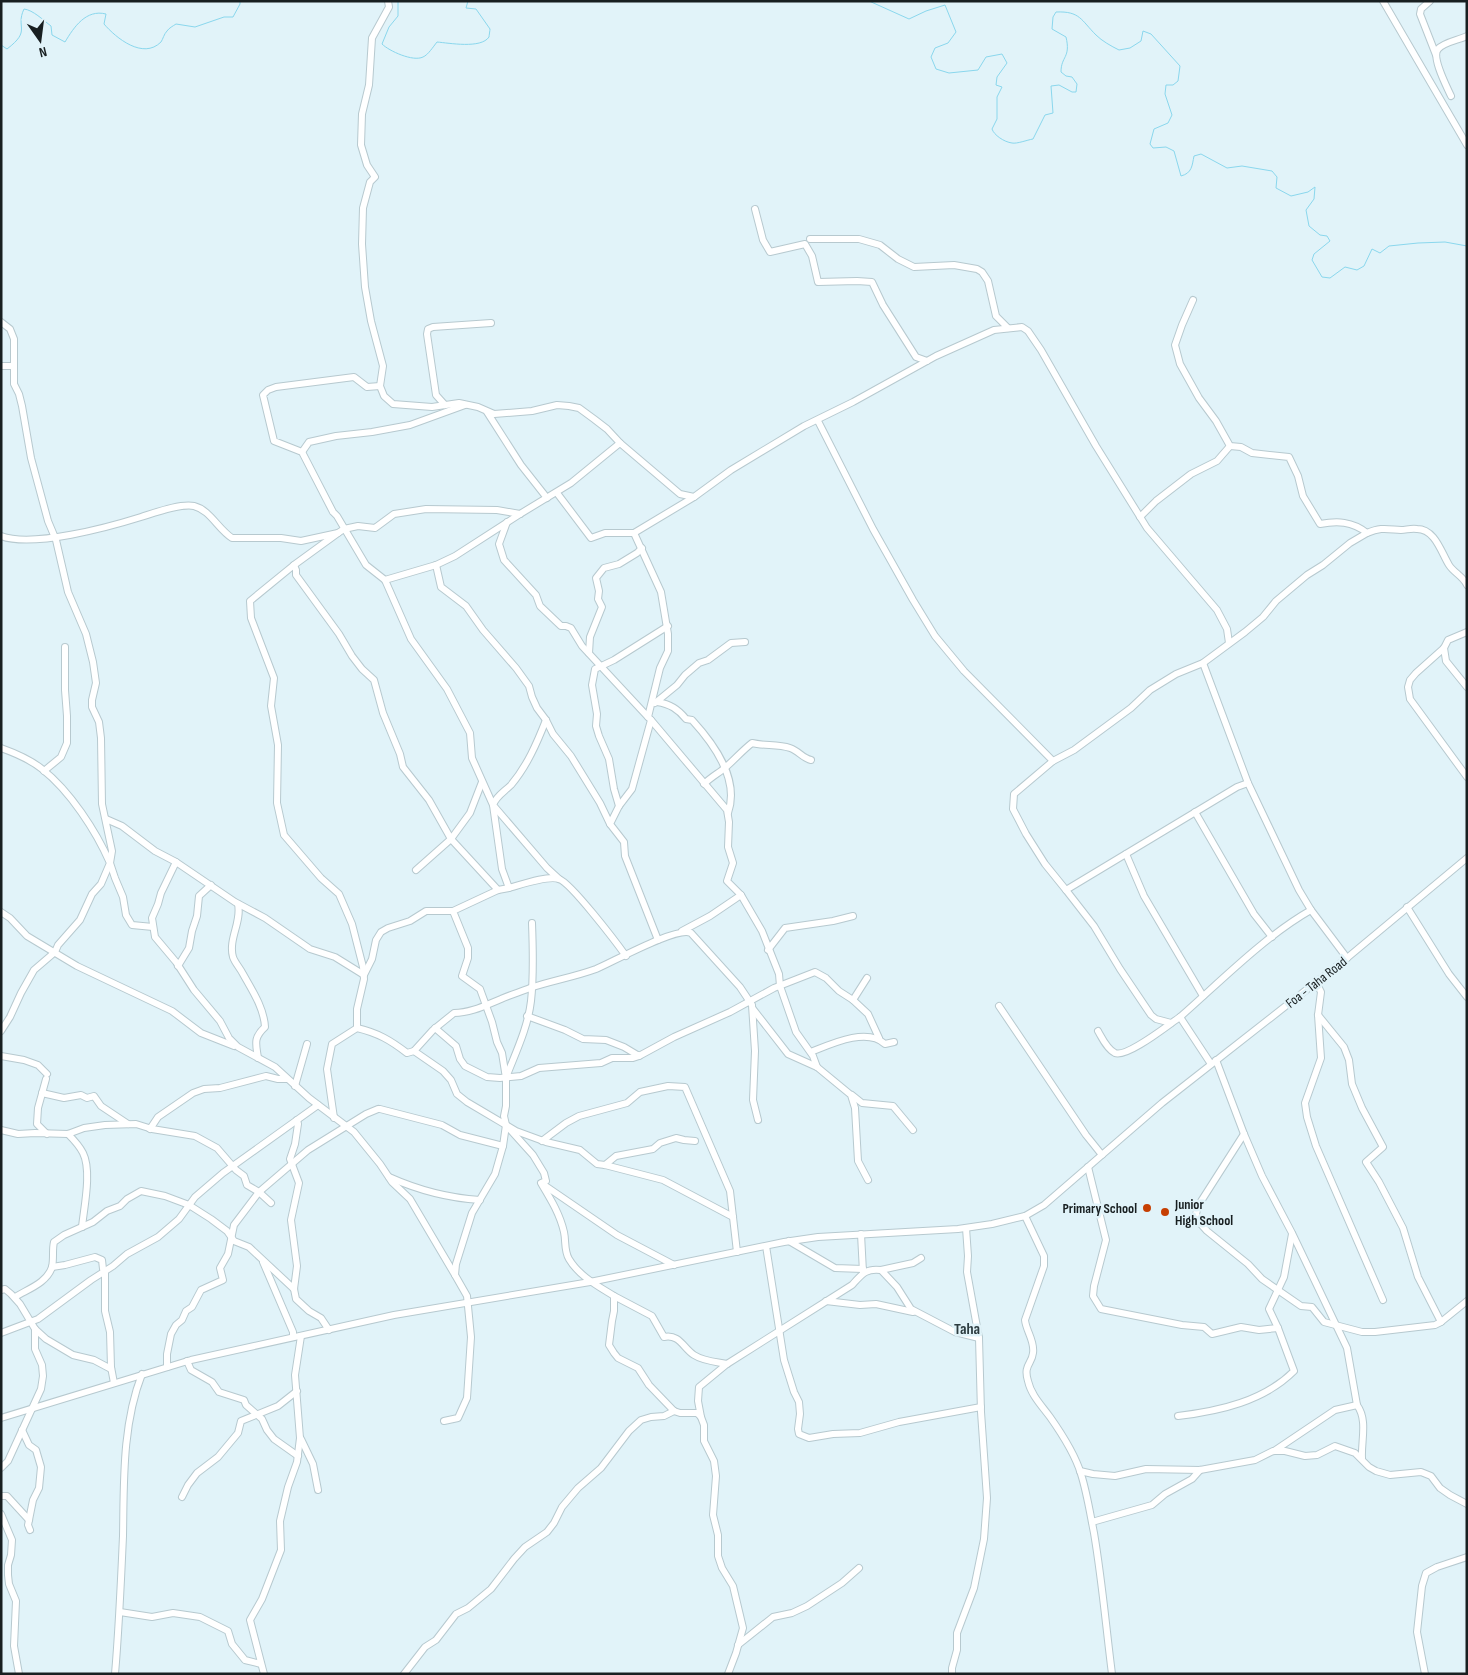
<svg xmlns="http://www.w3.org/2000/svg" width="1468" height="1675" font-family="'Sofia Sans Condensed',sans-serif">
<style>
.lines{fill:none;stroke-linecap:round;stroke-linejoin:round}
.stream{stroke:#8ad7ed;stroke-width:1}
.minor-casing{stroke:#b7c9cf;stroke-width:8}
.minor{stroke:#fff;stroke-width:6}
.poi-dot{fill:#c63f03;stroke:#e1f3f9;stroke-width:2}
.labels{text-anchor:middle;stroke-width:5;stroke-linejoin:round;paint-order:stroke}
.street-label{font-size:14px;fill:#181f21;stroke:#e1f3f9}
.poi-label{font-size:14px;font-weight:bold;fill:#181f21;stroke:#e1f3f9;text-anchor:start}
.quarter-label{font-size:16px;font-weight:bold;fill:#2d3c40;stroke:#e1f3f9}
</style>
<rect width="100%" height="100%" fill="#e1f3f9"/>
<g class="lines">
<g class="stream">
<path d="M398,1V16L389,27L382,44C389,51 413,62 423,57C428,55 433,47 437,42C449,43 481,49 489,37C489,36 490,30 490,29L476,9L466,8L468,1"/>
<path d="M775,1H778"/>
<path d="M869,1L909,19L926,11L945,5L956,32L948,43L935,48L931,57L936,69L949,73L978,70L986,57L1002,54L1007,63L997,77L996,85L1002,87L997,97V119L992,129C994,135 1004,142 1012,143C1017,144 1027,140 1033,139L1045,115L1053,113L1051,86L1059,85L1072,92H1076L1077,84L1072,77L1066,76L1061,72C1061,56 1071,58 1066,37L1052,29L1053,17L1056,12C1080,11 1081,20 1096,35C1102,41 1111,46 1119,50L1130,48L1141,41L1143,31L1151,34L1180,66L1178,81L1173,85H1166L1165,94L1172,115L1168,123L1154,129L1150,144L1153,148L1166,147L1174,151L1181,176C1192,173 1192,166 1194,156L1201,154L1227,168L1242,166L1272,171L1277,177L1276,188L1291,196L1308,192L1315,187L1314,199L1306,210L1309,226L1320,235L1327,236L1330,241L1314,254L1312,260L1322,277L1330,278L1345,267L1357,270L1364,266L1372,249L1380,253L1389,246L1418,243L1445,242L1467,246"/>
<path d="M1,45L7,49C32,30 15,28 24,9C33,10 43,20 51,26L52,35L65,42C74,27 86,9 106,14L104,24C116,38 143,60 161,42C163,39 164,34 167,31C169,28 173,26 176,24L195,27L224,17H233L240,4V1"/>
</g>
<defs>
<g id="minor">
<path d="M388,1L389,7L372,38L369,85L362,114L361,145L367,165L375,177L370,182L363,208L362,244L365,287L371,321L383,366L380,386L384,396L393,404L432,407L459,403L478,407L494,414L532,411L557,405L569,406L579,408L594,419L607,429L620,443"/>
<path d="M1383,1L1467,145"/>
<path d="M1430,1L1421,9L1420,14L1436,55"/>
<path d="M1451,96C1447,87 1431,57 1438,49C1444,42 1459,40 1467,36"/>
<path d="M755,209L763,240L770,252L805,244L812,256L818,282L857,281L872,282L883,305L916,357L927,361"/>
<path d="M810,239H859L880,245L898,259L914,267L954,265L977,269L982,272L988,281L996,316L1008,328"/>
<path d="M1193,300L1182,325L1175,345L1180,364L1199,398L1216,421L1230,446L1241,447L1252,453L1289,457L1298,476L1303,496L1320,524C1337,521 1352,521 1367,533C1381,527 1386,529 1401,530C1406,530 1411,528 1417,529C1435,529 1441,552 1449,565C1454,573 1463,576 1467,585"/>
<path d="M1,322L10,329L14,339V384L19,394L22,406L31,458L48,521L56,540L68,592L86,634L93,662L96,683L92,700V707L99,722L101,738L102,804L112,851L110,863L115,878L123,897L126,915L132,925L153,927"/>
<path d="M1,366H14"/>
<path d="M380,386L367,387L354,377L276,387L268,390L263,395L274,441L302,452L333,512L337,516L366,565L385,580L411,639L447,689L470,733L472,758L493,805L502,869L509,888L498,890L453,911L468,948V958L462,976L480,989L492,1022L497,1042L502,1053L506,1078V1106L504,1116L506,1125L533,1155L544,1173L546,1181L541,1183C550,1198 560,1214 564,1232C566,1241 564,1251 569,1259C579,1276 598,1286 614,1296V1311L612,1321L609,1345L614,1353L618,1358L638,1368L649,1385L674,1411L680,1413H697L701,1417L704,1425V1441L714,1461L716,1476L713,1515L718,1535V1556L722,1568L733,1586L743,1628L736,1653L728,1674"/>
<path d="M445,405L436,395L427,334L428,329L433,327L491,323"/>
<path d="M487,412L521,465L547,498"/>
<path d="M818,421L873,529L913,600L935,636L964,671L1053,761"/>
<path d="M302,452L309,442L336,436L372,432L410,425L465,405"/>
<path d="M557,493L591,538L605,533H634L694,497"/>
<path d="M1140,517L1156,501L1191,474L1217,461L1230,446"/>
<path d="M507,522L499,544L504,560L536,595L540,606L561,626H566L571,628L582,646L648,717"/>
<path d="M634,533L661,592L668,634V651L660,668L648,717L651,720L632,789L619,806L610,824L624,842L625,856L658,940"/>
<path d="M1,536C33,548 109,527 141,517C154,513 181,503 194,506C210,510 218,529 232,538H281L301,541L338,533L344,529L358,526L375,528L394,514L426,509L497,510L520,514"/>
<path d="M294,565L296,570V575L339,634L352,656L362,669L374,680L383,713L400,754L403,767L429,800L451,839L498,890"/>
<path d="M436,565L441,587L466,606L483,630L516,668L529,686L532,697L537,708L546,720L553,734L571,756L600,803L610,824"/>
<path d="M385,580L436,565L455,556L520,514L571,483L620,443L680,494L694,497L731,470L804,426L853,402L936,356L994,330L1022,327L1028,331L1041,350L1096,446L1147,528L1217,610L1227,629L1229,643"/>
<path d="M1467,632L1448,640L1444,648L1416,673L1410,680L1408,687L1410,699L1467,777"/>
<path d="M1444,648L1446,661L1467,687"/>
<path d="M589,653L590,637L602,607L598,599L599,591L596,578L604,568L619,564L637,553L642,548"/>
<path d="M1203,663L1248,783L1299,890L1311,910L1347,958"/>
<path d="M657,702C670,704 678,709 686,719L692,720C714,744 740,779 728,813"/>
<path d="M655,703L677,685L685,675L699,663L708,660L731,643L745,642"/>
<path d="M546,720C537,743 527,766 511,785C504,792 496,796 493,805L547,868L559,879"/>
<path d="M651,720L727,810L729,822L728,847L733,863L727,881L741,895L762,931L779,974L780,986L796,1032L813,1056L817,1067"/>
<path d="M1,748C15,753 31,760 42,769C70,791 96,831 110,863L101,884L92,894L80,920L58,945L55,952L34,970L21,993L10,1017L1,1031"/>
<path d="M44,771L61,757L67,743V716L65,690V647"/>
<path d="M1248,783L1237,787L1066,890L1045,864L1026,834L1013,809L1014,794L1053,761L1074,750L1131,708L1150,690L1176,674L1203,663L1245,632L1263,617L1276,601L1307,575L1323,565L1350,543L1367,533"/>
<path d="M704,784C711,777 719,773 726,767C735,759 743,750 752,743C764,746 778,744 790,748C799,751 802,758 811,760"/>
<path d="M619,806L614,789L609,759L599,736L596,726L597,714L592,685L595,669L614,660L668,626"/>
<path d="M1195,812L1254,914L1272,937"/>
<path d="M106,819L122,826L155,851L176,862L235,902L265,918L310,949L335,957L364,975L372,959L376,940L381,932L388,928L410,921L426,911H453"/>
<path d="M1126,854L1144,896L1203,996"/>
<path d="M176,862L161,893L158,904L152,918L155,937L176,962L194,990L220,1021L229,1038L238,1047L275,1067L309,1098L354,1132L380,1164L392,1182L410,1199L455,1275"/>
<path d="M416,870L451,839L470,813L482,782"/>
<path d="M509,888C520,885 548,875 559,879C571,883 616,942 626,956"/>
<path d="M1066,890L1094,926L1120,969L1151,1015L1156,1019L1171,1023"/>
<path d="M238,904C242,922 228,939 233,957C235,963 240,968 243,974C252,990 264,1008 265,1027C253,1038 256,1044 258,1058"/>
<path d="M1407,907L1449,974L1467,997"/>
<path d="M1,912L10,918L27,936L77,966L172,1011L201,1033L234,1046"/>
<path d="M682,931L710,916L741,895"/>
<path d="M768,950L785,928L833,921L853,916"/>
<path d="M178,966L189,948L192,931L197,916L199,896L211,885"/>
<path d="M1316,982L1321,992L1318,1015L1321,1058L1305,1103L1307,1117L1316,1146L1383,1300"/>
<path d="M853,1000L867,978"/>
<path d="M999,1006L1086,1135L1102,1155"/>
<path d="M753,1009L788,1054L817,1067L851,1095L855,1108L858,1161L868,1180"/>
<path d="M1318,1015L1344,1047L1349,1060L1352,1084L1362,1108L1383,1147L1366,1162L1379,1182L1403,1228L1418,1277L1441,1322"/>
<path d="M527,1016L565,1030L583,1039L606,1040L624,1047L639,1056L674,1037L730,1012L774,988L815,972L826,978L839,991L853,1000L868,1014L879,1038"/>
<path d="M357,1028C378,1033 390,1040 407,1053L414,1051L433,1030L454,1013C471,1013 486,1005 501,999C510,995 520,992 530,988C551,981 574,977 596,969C613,962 677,926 691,933L740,987L752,1005L755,1051L753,1100L758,1120"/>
<path d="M435,1028L456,1046L460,1059L465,1066L487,1077L500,1078L521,1076L539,1068L601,1063L612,1058H633L639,1056"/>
<path d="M1098,1031C1102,1038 1107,1049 1115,1053C1127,1058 1168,1025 1180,1017"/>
<path d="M414,1051L443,1071L451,1080L457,1094L467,1102L516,1131L546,1142L580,1150L597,1164L605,1165L663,1180L733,1217"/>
<path d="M811,1052C831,1044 867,1027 885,1044L894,1042"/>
<path d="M1,1056L24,1060L38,1065L47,1074"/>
<path d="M1216,1060L1244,1134L1262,1176L1292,1233L1347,1348L1357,1405C1368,1420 1361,1441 1362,1458"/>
<path d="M1211,1064L1180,1017C1220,982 1265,936 1311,910"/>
<path d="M507,1075C516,1052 528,1027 531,1001C534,975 533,949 532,923"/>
<path d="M46,1079L38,1108L37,1124L47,1134"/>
<path d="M295,1086L307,1044"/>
<path d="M42,1093L64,1098L81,1095L87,1098L94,1096L101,1106L128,1124"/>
<path d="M852,1095L862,1103L893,1106L913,1130"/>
<path d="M380,1109L442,1125L460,1135L503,1146"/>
<path d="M334,1118L327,1069L332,1044L357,1028V1009L364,979L363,967L352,924L339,894L321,878L284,835L277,803L278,745L271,706L274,678L251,618L250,601L294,565L338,533"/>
<path d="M297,1120L298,1124L295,1144L290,1159L299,1183L291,1220L297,1266L294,1289L296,1299L309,1311L321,1318L329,1330"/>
<path d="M150,1129L158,1117L193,1093L204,1089L220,1088L266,1076L278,1079H287"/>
<path d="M1,1130L18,1134L35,1133L68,1134L84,1128L105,1125L136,1124L152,1129L195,1136L217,1148L236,1170L244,1176L247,1185L259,1192L271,1203"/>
<path d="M68,1134C74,1140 79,1145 83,1153C92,1171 84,1207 82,1227"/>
<path d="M1244,1134L1198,1206L1196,1214L1199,1222L1207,1231L1248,1264L1262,1279L1301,1306L1312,1307L1324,1322L1362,1332H1375L1435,1325L1441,1322L1467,1301"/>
<path d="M542,1141L566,1123L579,1116L627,1103L640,1092L668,1086L685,1087L730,1191L737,1252"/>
<path d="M605,1165L616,1156L653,1149L660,1143L676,1138L684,1140L695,1141"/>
<path d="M1088,1167L1106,1240L1094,1286L1093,1296L1101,1309L1182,1325L1204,1327L1212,1334L1241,1327L1259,1330L1278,1328"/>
<path d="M389,1177C418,1190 448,1198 480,1200"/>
<path d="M544,1185L617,1235L674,1265"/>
<path d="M1025,1216L1044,1256V1266L1025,1320C1026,1331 1035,1341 1033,1353C1032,1364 1023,1365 1028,1381C1031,1395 1042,1406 1050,1417C1062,1434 1075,1454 1081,1474C1087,1493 1090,1513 1094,1533C1102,1580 1106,1627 1112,1674"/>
<path d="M861,1234L863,1272"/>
<path d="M789,1241L835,1268L863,1269"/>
<path d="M766,1246L784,1360L794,1392L799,1402L800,1414L798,1429L799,1434L809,1438L833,1434L860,1433L899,1422L981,1407"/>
<path d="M263,1262L293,1332V1337"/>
<path d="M52,1267L65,1265L95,1257L102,1260L103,1269L105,1271V1311L110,1332L111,1367L114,1383"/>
<path d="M881,1270L913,1263L921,1258"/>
<path d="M1,1290L5,1289L11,1294L20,1304L35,1329L46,1339L73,1355L94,1360L111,1369"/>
<path d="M614,1296L652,1316L664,1337C680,1334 683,1348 694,1355C703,1361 717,1362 727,1364"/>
<path d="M15,1297C28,1289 47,1283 52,1267C54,1258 52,1250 54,1242L64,1235L93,1222L107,1211L120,1206L127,1199L141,1191L165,1196L189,1205L211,1219L227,1231L234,1241L249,1247L294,1289"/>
<path d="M826,1301L860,1305L876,1304L913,1312"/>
<path d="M1,1333L38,1319L91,1280L113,1266L127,1254L158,1237L179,1219L195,1197L223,1173L318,1105"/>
<path d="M187,1361L191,1370L212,1382L219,1392L244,1400L246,1405L262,1419L267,1430L274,1439L298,1456"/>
<path d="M167,1367V1354L171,1334L176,1325L182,1320L186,1311L192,1307L201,1290L223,1280L220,1268L228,1254L234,1225L259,1192L308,1150L366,1114L378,1109"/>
<path d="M1178,1416C1220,1411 1264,1401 1294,1371L1278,1328L1269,1309L1284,1277L1292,1234"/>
<path d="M701,1417L698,1401L699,1387L727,1364L852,1285C862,1274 866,1268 881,1270L897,1287L911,1309L955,1332L979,1338"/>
<path d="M1,1418L191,1360L394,1315L590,1282L784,1242L818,1237L958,1229L992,1224L1025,1216L1044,1205L1162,1103L1347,958L1467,858"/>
<path d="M444,1421L458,1418L467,1398L471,1337L467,1296L455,1275L456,1264L472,1213L495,1174L503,1146L506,1125"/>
<path d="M22,1430L29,1445L36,1450L41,1467L39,1488L33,1500L28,1525L30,1530"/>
<path d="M301,1439L313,1464L318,1490"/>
<path d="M1274,1451L1335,1410L1357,1405"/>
<path d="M1,1468L8,1461L41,1389L43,1376L42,1365L35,1349V1329"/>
<path d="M1080,1471L1093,1474L1115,1476L1146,1469L1200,1470L1255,1460L1273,1451H1285L1305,1456L1317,1455L1335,1446L1355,1453L1369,1467L1376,1471L1390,1475L1421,1472L1431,1476L1440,1488L1450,1495L1467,1504"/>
<path d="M1,1496H7L29,1520"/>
<path d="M182,1497L188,1485L197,1473L218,1457L238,1433L241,1421L278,1406L297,1391"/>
<path d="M1,1514L12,1540L11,1555L8,1565V1575L9,1584L16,1601L14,1646L19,1674"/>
<path d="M1092,1522L1152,1505L1165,1494L1192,1479L1200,1470"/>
<path d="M120,1612L152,1617L173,1613L200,1617L228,1631L232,1644L245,1660L261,1664"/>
<path d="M738,1645L773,1617L792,1613L807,1606L842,1583L859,1568"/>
<path d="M115,1674C119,1628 121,1582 123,1536C124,1483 122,1425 142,1374"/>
<path d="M264,1674L250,1620L262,1599L281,1550L280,1521L288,1487L297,1462L300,1438L295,1375L301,1336"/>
<path d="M404,1674L425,1647L436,1640L456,1614L468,1608L491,1589L514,1559L525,1547L547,1532L554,1523L562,1507L578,1488L601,1468L629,1431L641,1420L651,1417L664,1416L674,1411"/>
<path d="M952,1674V1668L957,1650V1633L974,1588L984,1539L987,1498L981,1412L979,1338L967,1272L968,1256L966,1228"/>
<path d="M1425,1674L1417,1632L1422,1586L1426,1573L1437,1567L1467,1557"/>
</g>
</defs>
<use href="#minor" class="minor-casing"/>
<use href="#minor" class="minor"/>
</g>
<g class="poi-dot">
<circle cx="1147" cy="1208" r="5"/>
<circle cx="1165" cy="1212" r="5"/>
</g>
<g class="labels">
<g class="street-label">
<text transform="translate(1316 982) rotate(-38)" y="5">Foa - Taha Road</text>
</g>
<g class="poi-label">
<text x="1175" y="1209">Junior<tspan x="1175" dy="16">High School</tspan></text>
<text x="1137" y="1213" text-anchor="end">Primary School</text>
</g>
<g class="quarter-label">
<text x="967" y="1334">Taha</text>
</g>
</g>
<rect width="1468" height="1675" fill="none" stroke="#181f21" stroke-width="5"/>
<g transform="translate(40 40) rotate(166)" stroke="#e1f3f9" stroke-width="4" paint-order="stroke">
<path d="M0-4L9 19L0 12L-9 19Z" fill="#181f21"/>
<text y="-8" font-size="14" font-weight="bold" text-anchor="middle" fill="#181f21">N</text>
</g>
</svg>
